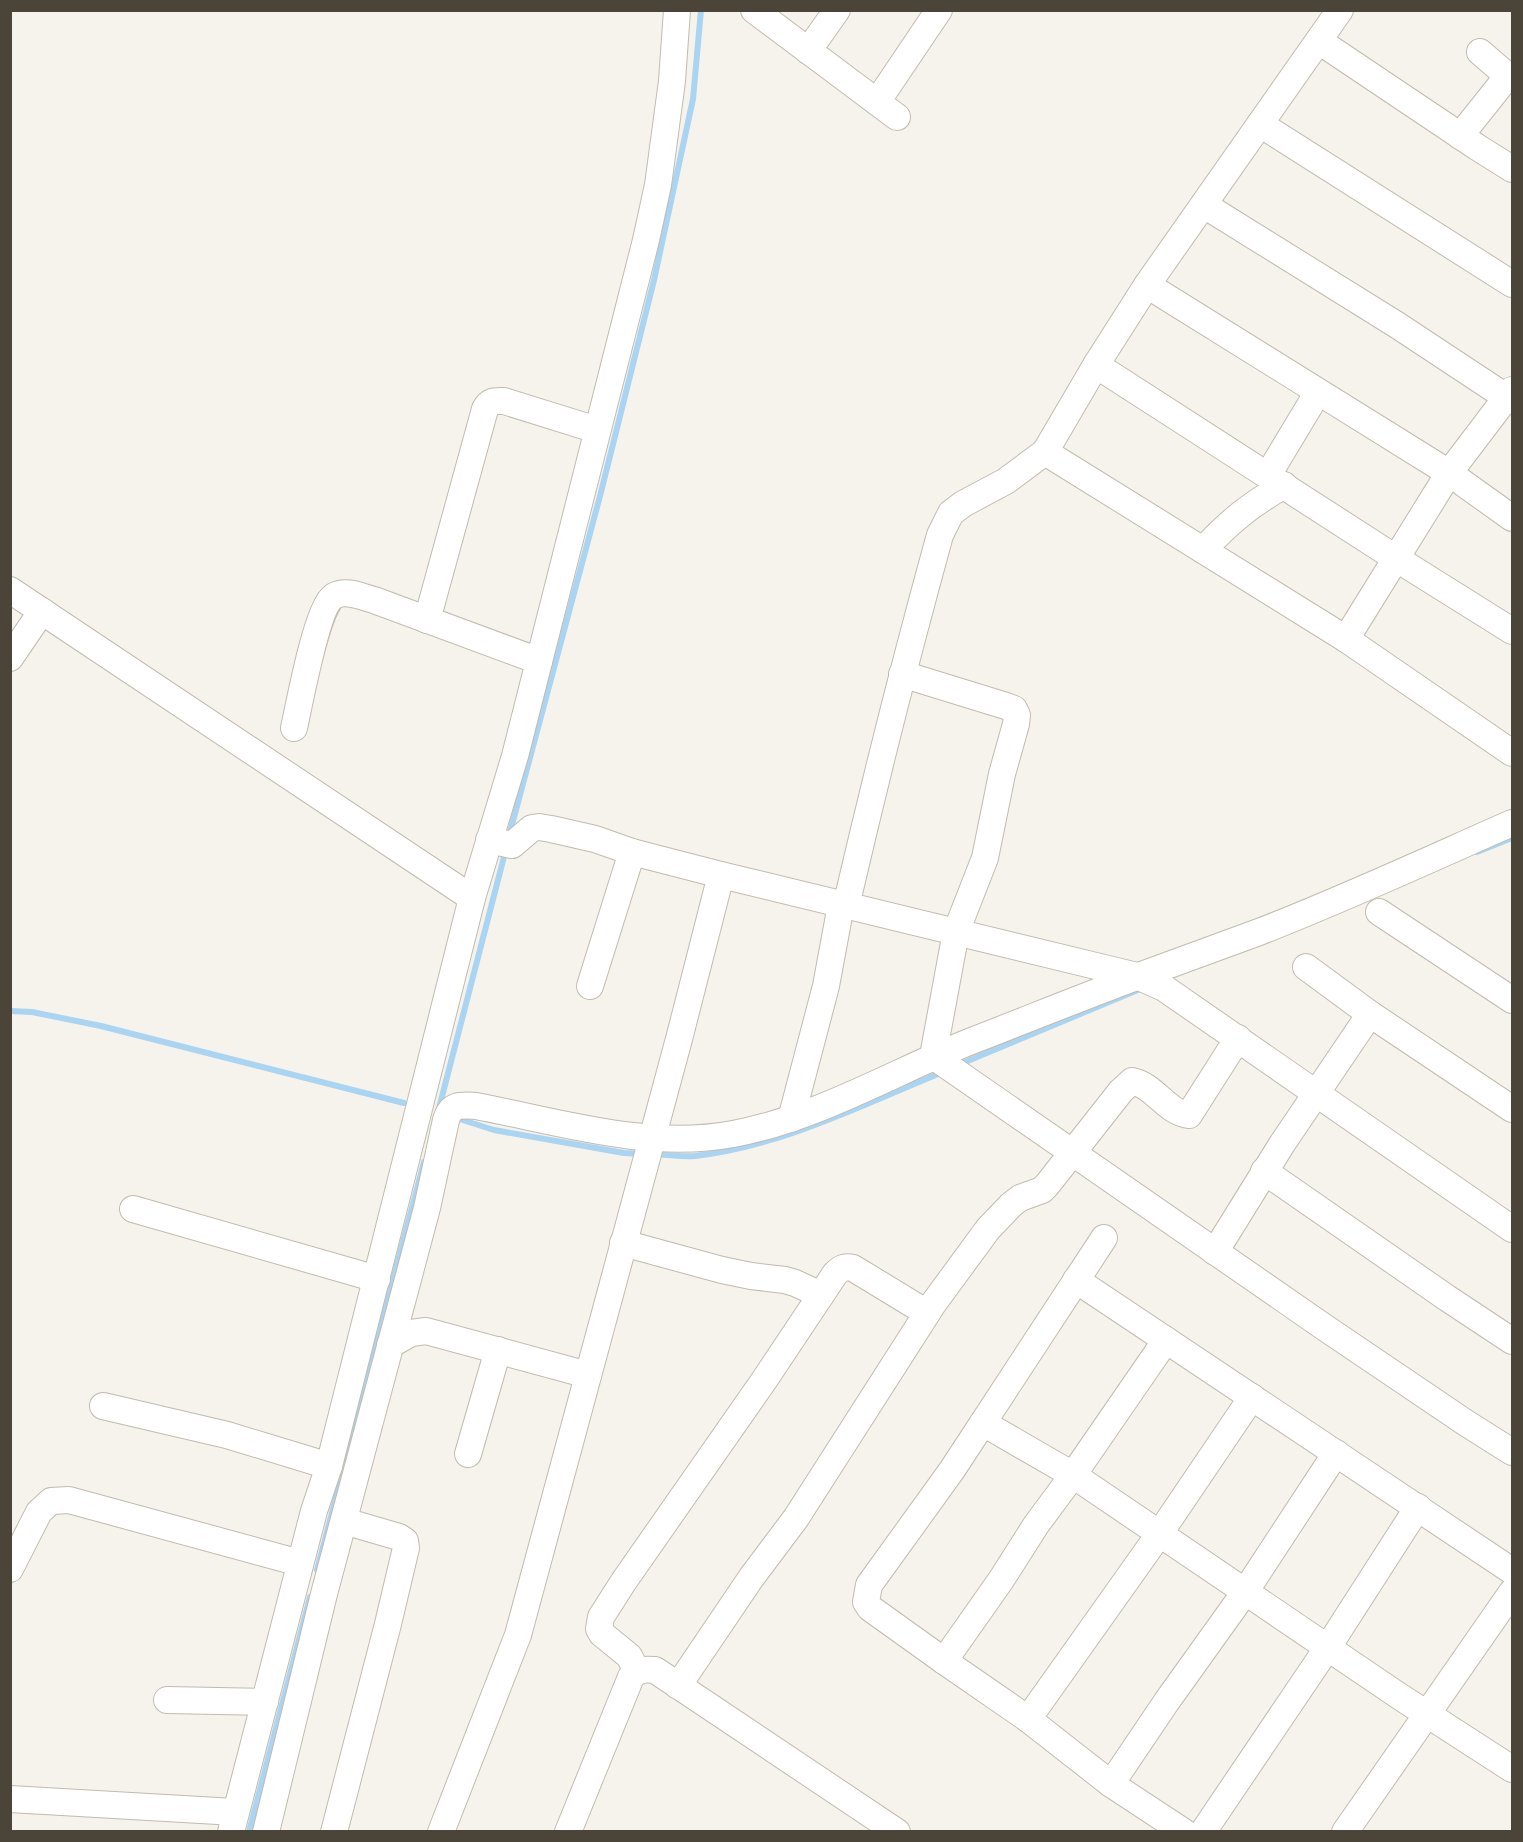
<svg xmlns="http://www.w3.org/2000/svg" width="1523" height="1842" font-family="Quicksand,sans-serif">
<style>
.lines{fill:none;stroke-linecap:round;stroke-linejoin:round}
.stream{stroke:#a9d4f2;stroke-width:6}
.minor-casing{stroke:#c2bbae;stroke-width:28}
.minor{stroke:#fff;stroke-width:26}
</style>
<rect width="100%" height="100%" fill="#f6f3ec"/>
<g class="lines">
<g class="stream">
<path d="M509,836L600,496L654,280L693,99L701,10"/>
<path d="M1477,852L1512,838"/>
<path d="M10,1011L32,1012L101,1026L404,1103"/>
<path d="M958,1065L1145,987"/>
<path d="M438,1112L506,849"/>
<path d="M453,1117L494,1130L624,1153L643,1154"/>
<path d="M653,1154C667,1155 681,1157 695,1156C782,1146 862,1105 943,1072"/>
<path d="M317,1570L424,1162"/>
<path d="M249,1832L310,1597"/>
</g>
<defs>
<g id="minor">
<path d="M754,10L897,117"/>
<path d="M1319,41L1477,147L1512,169"/>
<path d="M808,51L837,10"/>
<path d="M877,102L939,10"/>
<path d="M1260,124L1512,284"/>
<path d="M1460,136L1503,82L1502,71L1480,52"/>
<path d="M1204,205L1397,325L1512,401"/>
<path d="M1147,285L1449,473L1512,518"/>
<path d="M1096,365L1397,559L1512,631"/>
<path d="M1045,452L1346,639L1512,753"/>
<path d="M1268,475L1318,392"/>
<path d="M1203,550C1230,521 1249,506 1284,485"/>
<path d="M10,590L472,898"/>
<path d="M427,620L485,409C490,400 495,401 504,401L597,430"/>
<path d="M1346,639L1449,473L1512,390"/>
<path d="M10,658L42,611"/>
<path d="M902,674L1006,706L1014,709L1017,715L1016,724L1002,774L985,858L956,932L933,1056L1324,1327L1466,1423L1512,1452"/>
<path d="M294,728C299,706 317,606 334,596C346,589 362,597 374,600L539,661"/>
<path d="M489,840L512,845L532,828L539,827L551,829L595,839L632,852L721,875L1137,976L1164,988L1512,1229"/>
<path d="M846,906C875,781 906,658 940,535L951,513L963,504L1006,481L1045,452L1096,365L1147,285L1340,10"/>
<path d="M1379,912L1512,1000"/>
<path d="M1306,967L1370,1014L1512,1109"/>
<path d="M590,986L632,852"/>
<path d="M791,1119L826,986L841,905"/>
<path d="M1264,1171L1447,1298L1512,1341"/>
<path d="M133,1209L377,1279"/>
<path d="M1104,1238L952,1470L869,1585L866,1602L870,1608L944,1661L1028,1719L1111,1784L1184,1832"/>
<path d="M623,1243L722,1270L751,1276L785,1280L795,1283L821,1295"/>
<path d="M1215,1252L1282,1144L1370,1014"/>
<path d="M1076,1280L1512,1571"/>
<path d="M390,1345L411,1333L426,1331L588,1375"/>
<path d="M103,1406L227,1435L329,1466"/>
<path d="M983,1423L1073,1475L1399,1696L1512,1769"/>
<path d="M468,1454L498,1350"/>
<path d="M10,1569L39,1512L51,1501L69,1500L300,1563"/>
<path d="M944,1661L1001,1580L1036,1525L1073,1475L1166,1340"/>
<path d="M637,1671L629,1656L602,1634L599,1629L601,1617L624,1581L765,1379L835,1274C841,1268 844,1266 853,1268L927,1313"/>
<path d="M678,1686L751,1578L796,1518L933,1304L988,1229L1011,1205L1020,1198L1042,1190L1047,1185L1121,1091L1132,1081C1154,1085 1167,1113 1189,1115L1238,1038"/>
<path d="M167,1700L265,1702"/>
<path d="M1028,1719L1160,1533L1252,1397"/>
<path d="M1111,1784L1167,1701L1245,1592L1336,1453"/>
<path d="M10,1799L235,1812"/>
<path d="M231,1832L314,1511L329,1466L472,898L515,756L646,240L658,185L672,81L677,10"/>
<path d="M266,1832L324,1594L427,1208L446,1120C451,1103 462,1105 476,1106C560,1122 647,1150 733,1134C815,1119 892,1073 969,1042C1026,1020 1082,997 1139,976C1179,961 1219,947 1259,932C1344,899 1428,860 1512,823"/>
<path d="M334,1832L388,1624L406,1548L405,1541L399,1537L344,1521"/>
<path d="M441,1832L518,1635L679,1039L721,875"/>
<path d="M568,1832L631,1677C639,1669 644,1669 655,1670L897,1832"/>
<path d="M1203,1832L1328,1647L1418,1507"/>
<path d="M1345,1832L1512,1592"/>
</g>
</defs>
<use href="#minor" class="minor-casing"/>
<use href="#minor" class="minor"/>
</g>
<rect width="1523" height="1842" fill="none" stroke="#4b4439" stroke-width="24"/>
</svg>
